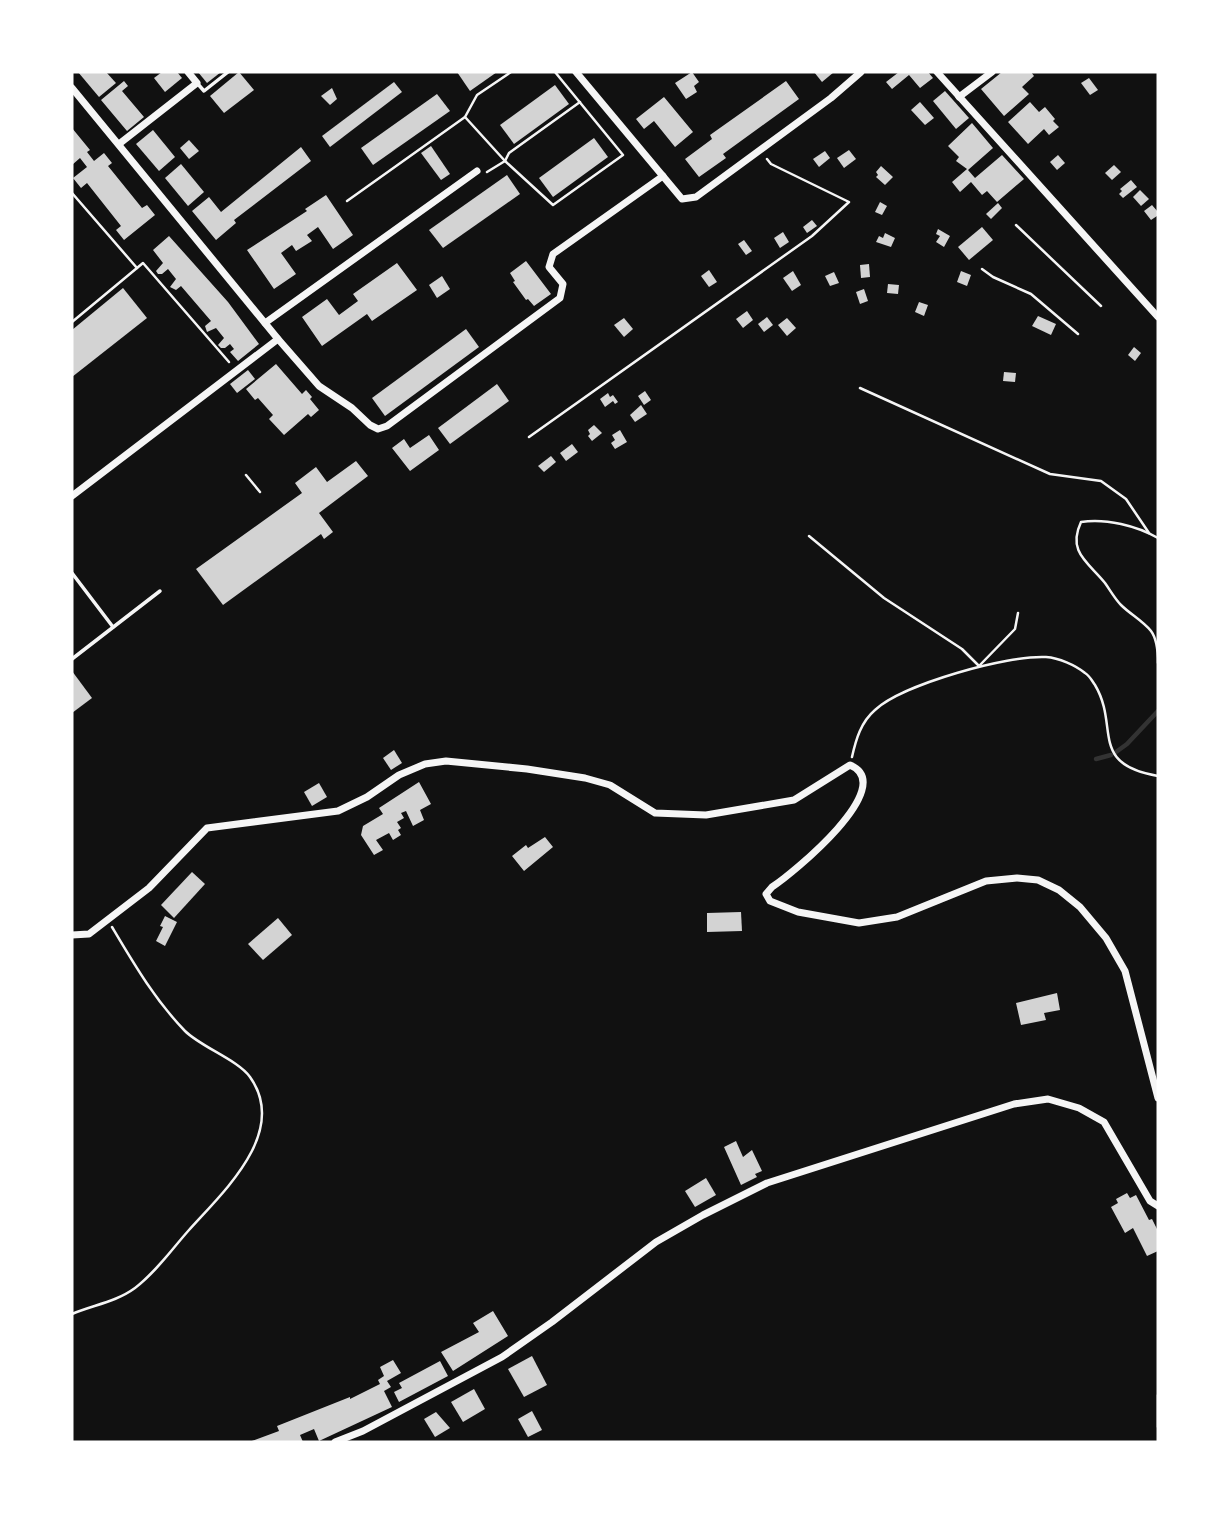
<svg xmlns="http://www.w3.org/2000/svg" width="1230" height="1514" font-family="Overpass,sans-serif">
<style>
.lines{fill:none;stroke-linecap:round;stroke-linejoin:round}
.stream{stroke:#333;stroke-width:4.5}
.building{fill:#d3d3d3}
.path{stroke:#f5f5f5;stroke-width:2.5}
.service{stroke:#f5f5f5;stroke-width:3.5}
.minor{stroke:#f5f5f5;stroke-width:7}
</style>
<rect width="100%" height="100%" fill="#111"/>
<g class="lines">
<g class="stream">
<path d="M1116,752L1127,744L1158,711"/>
<path d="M1096,759L1111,755"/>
</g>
</g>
<g class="building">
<path d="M78,72H106L116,83L99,97Z"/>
<path d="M162,72H177L182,78L165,92L154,78Z"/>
<path d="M198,72H221L207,83Z"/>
<path d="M239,72L254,90L224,113L210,96Z"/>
<path d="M457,72H497L470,91Z"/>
<path d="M692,72L699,82L694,86L697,92L686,99L675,83Z"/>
<path d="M814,72H834L822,82Z"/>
<path d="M899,72H928L933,78L920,88L909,75L892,89L886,82Z"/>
<path d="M1002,72H1031L1034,76L1022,87L1029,94L1004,116L981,89Z"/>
<path d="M1089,78L1098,90L1090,95L1081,83Z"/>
<path d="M124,81L128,86L122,91L144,117L127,131L101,100Z"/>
<path d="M786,81L799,99L723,154L726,158L699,177L685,159L712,139L710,135Z"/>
<path d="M394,82L402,92L330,147L322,136Z"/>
<path d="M555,85L569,104L514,144L500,125Z"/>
<path d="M332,88L337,99L330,105L321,96Z"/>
<path d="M945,91L969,118L956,129L933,101Z"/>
<path d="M437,94L450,111L373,165L361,148Z"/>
<path d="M664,97L693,132L675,147L654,121L644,129L636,119Z"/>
<path d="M920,102L934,118L925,125L911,110Z"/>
<path d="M1030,102L1039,112L1045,107L1055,119L1053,121L1059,127L1049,135L1044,129L1028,144L1008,122Z"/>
<path d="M972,123L993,148L968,170L975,178L1002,155L1024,179L997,202L987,191L982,195L971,182L960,192L952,182L967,169L956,161L959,157L948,146Z"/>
<path d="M72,128L90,150L87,152L94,161L104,153L112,163L108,166L142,208L147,205L155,215L124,240L116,230L121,226L87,183L81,188L73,178L87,167L80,158L72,165Z"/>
<path d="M153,130L175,157L159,171L136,144Z"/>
<path d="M594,138L608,157L553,197L539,178Z"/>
<path d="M189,140L199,151L189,159L180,148Z"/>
<path d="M431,146L450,174L441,180L421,153Z"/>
<path d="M301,147L311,161L234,220L236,223L216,240L192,211L209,197L221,212Z"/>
<path d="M849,150L856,159L844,168L837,158Z"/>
<path d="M825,151L830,158L819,167L813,159Z"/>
<path d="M1058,155L1065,163L1057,170L1050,162Z"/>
<path d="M181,164L204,192L188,206L165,178Z"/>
<path d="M1114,165L1121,172L1112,180L1105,173Z"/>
<path d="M881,166L893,177L885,185L876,177L878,175L876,172Z"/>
<path d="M507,175L520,194L443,248L429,230Z"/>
<path d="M1131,180L1137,187L1123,198L1119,194L1122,191L1120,189Z"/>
<path d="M1140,190L1149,199L1141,206L1133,197Z"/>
<path d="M326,195L353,235L333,249L318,227L307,235L312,241L296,251L292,245L281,253L296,274L274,289L247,250L307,211L305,209Z"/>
<path d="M880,202L887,206L882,215L875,212Z"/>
<path d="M998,203L1002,208L991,219L986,214Z"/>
<path d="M1152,205L1158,212V218L1157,216L1151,220L1144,211Z"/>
<path d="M812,220L817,226L807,233L803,227Z"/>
<path d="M982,227L993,240L969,260L958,247Z"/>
<path d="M938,229L950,236L944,247L936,242L940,236L936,234Z"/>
<path d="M783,232L789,242L780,248L774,238Z"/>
<path d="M885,233L895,238L891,247L876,242L879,236L883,238Z"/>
<path d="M169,236L228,302L259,344L238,361L230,352L234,349L230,344L225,348H221L218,345L224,338L216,328L207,332L205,326L211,321L181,286L176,290L170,287L176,279L168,269L162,274H158L156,271L163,263L153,250Z"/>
<path d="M744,240L752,251L746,255L738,244Z"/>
<path d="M526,261L551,294L534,306L528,299L526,300L513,282L515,281L510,273Z"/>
<path d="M397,263L417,290L372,321L367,314L322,346L302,317L327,299L339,315L358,301L353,294Z"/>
<path d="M869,264L870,277L861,278L860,265Z"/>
<path d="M709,270L717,282L709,287L701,276Z"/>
<path d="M793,271L801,285L792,291L783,278Z"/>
<path d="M961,271L971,275L967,286L957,282Z"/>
<path d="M834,272L839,283L830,286L825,276Z"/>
<path d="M442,276L450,289L437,298L429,285Z"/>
<path d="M888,284L899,285L898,294L887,293Z"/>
<path d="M123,288L147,318L72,377V330Z"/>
<path d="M864,289L868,301L860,304L856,292Z"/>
<path d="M919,302L928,305L924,316L915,312Z"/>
<path d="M747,311L753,320L743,328L736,319Z"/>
<path d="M1038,316L1056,324L1051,335L1032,326Z"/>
<path d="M767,317L773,325L764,332L758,324Z"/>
<path d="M624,318L633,329L624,337L614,325Z"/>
<path d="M787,318L796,328L787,336L778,325Z"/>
<path d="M466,329L479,347L385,416L372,398Z"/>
<path d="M1134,347L1141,353L1135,361L1128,355Z"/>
<path d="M276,364L302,394L306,390L312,397L310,399L319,410L311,417L308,414L284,435L269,419L273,415L258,398L255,400L246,389Z"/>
<path d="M248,370L255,379L237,393L230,384Z"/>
<path d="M1004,372L1016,373L1015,382L1003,381Z"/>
<path d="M497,384L509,401L450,444L438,428Z"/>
<path d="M645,391L651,400L644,405L638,396Z"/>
<path d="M608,393L610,397L613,395L618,402L615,404L613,401L605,407L600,399Z"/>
<path d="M641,405L647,414L635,422L630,415Z"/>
<path d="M594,425L602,433L592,441L588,436L590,434L588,430Z"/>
<path d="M620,430L627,442L615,449L611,443L615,440L612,435Z"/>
<path d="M429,435L439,450L410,471L392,448L404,439L410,448Z"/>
<path d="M572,444L578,452L566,461L560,453Z"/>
<path d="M551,456L556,462L544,472L538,466Z"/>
<path d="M356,461L368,476L319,513L333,532L324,539L321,534L223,605L196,569L302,493L295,483L316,467L327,482Z"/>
<path d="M72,671L92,698L72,713Z"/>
<path d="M394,750L402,763L391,770L383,758Z"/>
<path d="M419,782L431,804L420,810L424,820L413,826L406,811L401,813L404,818L397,822L401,828L398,830L401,835L393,840L389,833L376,840L383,850L374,855L361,835L363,826L383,814L379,808Z"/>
<path d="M319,783L327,797L312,806L304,792Z"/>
<path d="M545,837L553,847L524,871L512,856L526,845L528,848Z"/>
<path d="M192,872L205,884L174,918L161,905Z"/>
<path d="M741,912L742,931L707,932V913Z"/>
<path d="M165,916L177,922L165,946L156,941L163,927L160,926Z"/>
<path d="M278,918L292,935L263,960L248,944Z"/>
<path d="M1057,993L1060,1010L1044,1013L1046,1020L1021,1025L1016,1003Z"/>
<path d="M736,1141L743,1157L752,1150L762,1171L755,1174L757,1177L741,1185L724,1147Z"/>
<path d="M706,1178L716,1195L695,1207L685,1191Z"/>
<path d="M1127,1193L1130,1198L1136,1195L1149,1220L1152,1219L1158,1231V1251L1147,1256L1133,1228L1125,1233L1111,1207L1118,1203L1116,1199Z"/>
<path d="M493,1311L508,1336L453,1371L441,1352L479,1332L473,1323Z"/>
<path d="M532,1356L547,1385L524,1397L508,1369Z"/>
<path d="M393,1360L401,1373L387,1381L391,1387L384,1391L392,1407L319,1441L314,1429L300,1435L303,1442H249L279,1431L277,1426L350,1397V1399L380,1384L378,1380L384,1376L380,1367Z"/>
<path d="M440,1361L448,1376L399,1402L394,1392L402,1388L399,1383Z"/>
<path d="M474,1389L485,1409L463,1422L451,1402Z"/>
<path d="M532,1411L542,1430L528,1437L518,1419Z"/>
<path d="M436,1412L450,1428L435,1437L424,1419Z"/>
</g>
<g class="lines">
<g class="path">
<path d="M511,72L477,95L465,117L505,161L553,205L623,155L555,72"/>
<path d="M487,172L505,161L509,153L580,102"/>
<path d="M72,193L137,268"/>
<path d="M347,201L465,117"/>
<path d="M1016,225L1101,306"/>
<path d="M982,269L993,277L1031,294L1078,334"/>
<path d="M72,322L143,263L229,362"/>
<path d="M860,388L1050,474L1101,481L1126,499L1149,533"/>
<path d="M529,437L812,236L849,202L771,164L767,159"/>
<path d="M246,475L260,492"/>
<path d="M809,536L884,598L962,649L979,666L1015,629L1018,613"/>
<path d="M1158,538C1137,526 1106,518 1081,522C1067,552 1088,562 1105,583C1110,590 1115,599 1121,605C1130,614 1143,621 1151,631C1157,639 1158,652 1158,663"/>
<path d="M852,757C856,739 861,722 875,710C903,684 1008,655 1046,657C1059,658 1075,665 1085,673C1090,676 1092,681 1095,685C1120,727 1088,764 1158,776"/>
<path d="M72,1314C93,1305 116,1302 135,1288C156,1272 172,1249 189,1230C224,1191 289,1132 250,1077C238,1060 201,1047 185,1031C155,1000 134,964 112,927"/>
<path d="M1158,1395V1427"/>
</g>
<g class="service">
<path d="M197,83L204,91L228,72"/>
<path d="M72,573L113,627"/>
<path d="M72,659L160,591"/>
</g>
<g class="minor">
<path d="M576,72L682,199L696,197L831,98L861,72"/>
<path d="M937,72L1158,317"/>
<path d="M72,88L278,339L319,386L352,408L370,425L378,429L387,426L560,298L563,284L549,267L553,254L663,176"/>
<path d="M959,97L992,72"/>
<path d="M119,144L197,83L188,72"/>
<path d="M265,323L477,171"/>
<path d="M72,496L278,339"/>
<path d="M72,935L89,934L149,888L207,828L338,811L367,797L399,775L425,764L446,761L527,769L585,778L610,785L655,813L706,815L794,800L850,765C900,786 792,874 772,887L766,894L770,901L798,912L859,923L897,917L986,881L1017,878L1038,880L1059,890L1080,907L1106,938L1125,971L1158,1098"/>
<path d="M335,1442L363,1431L502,1357L552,1322L656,1242L703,1215L767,1183L1014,1104L1048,1099L1079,1108L1104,1122L1150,1201L1158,1206"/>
</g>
</g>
<rect width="1230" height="1514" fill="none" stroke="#ffffff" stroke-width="147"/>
</svg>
